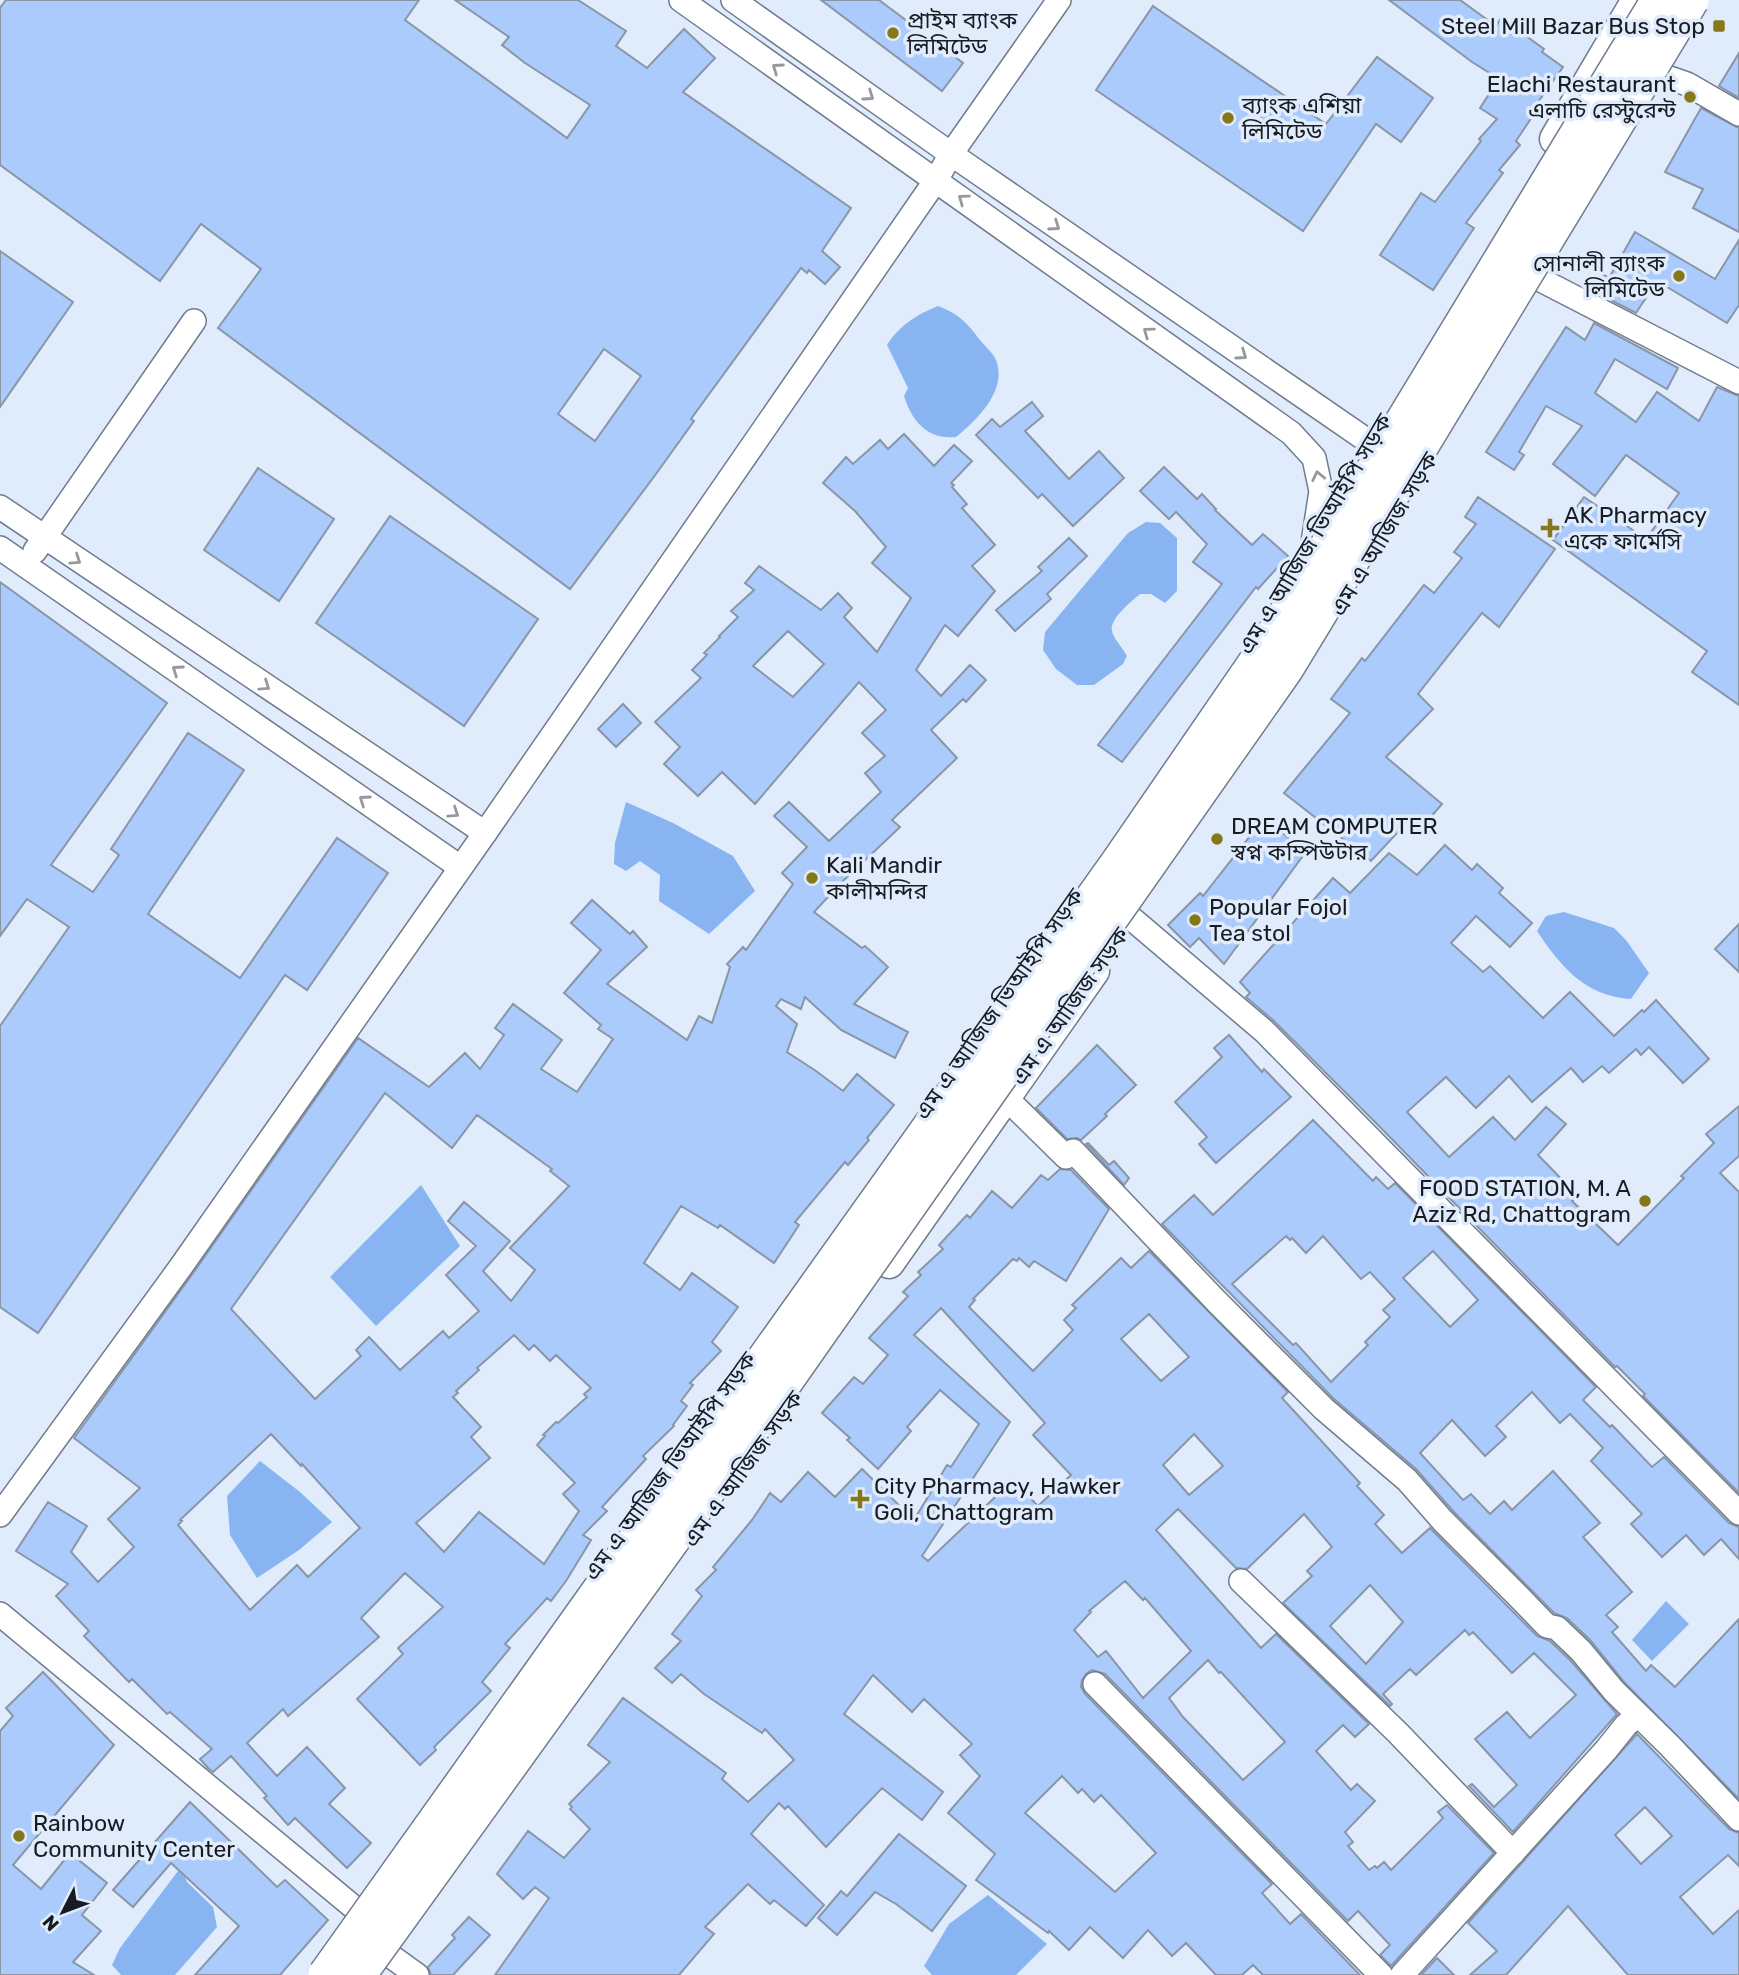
<svg xmlns="http://www.w3.org/2000/svg" width="1739" height="1975" font-family="Rubik,'Noto Sans Bengali',sans-serif">
<style>
.water{fill:#88b4f2}
.building{fill:#aacbfb;stroke:#8996a8;stroke-width:2;fill-rule:evenodd}
.lines{fill:none;stroke-linecap:round;stroke-linejoin:round}
.minor-casing{stroke:#707c8e;stroke-width:26}
.major-casing{stroke:#707c8e;stroke-width:33}
.minor{stroke:#fff;stroke-width:23}
.major{stroke:#fff;stroke-width:30}
.highway-bridge-casing{stroke:#707c8e;stroke-width:38;stroke-linecap:butt}
.highway-bridge{stroke:#fff;stroke-width:35}
.oneway{stroke:#97999c}
.poi-dot{fill:#87771b;stroke:#e0ecfc;stroke-width:2.5}
.labels{text-anchor:middle;stroke-width:7;stroke-linejoin:round;paint-order:stroke}
.poi-label{font-size:23px;fill:#171c23;stroke:#e0ecfc;text-anchor:start}
.street-label{font-size:23px;fill:#171c23;stroke:#e0ecfc}
</style>
<rect width="100%" height="100%" fill="#e0ecfc"/>
<g class="water">
<path d="M938,306C957,313 967,322 979,339C984,345 993,353 996,360C1008,390 977,420 956,437C927,440 912,421 904,396L908,388L887,345C900,325 916,315 938,306Z"/>
<path d="M1146,522L1160,523L1177,538V591L1165,603L1151,594H1140C1132,601 1109,619 1112,631C1113,638 1123,648 1127,656L1123,664L1094,685H1077L1056,669L1043,650L1045,632L1128,533Z"/>
<path d="M626,802L673,823L733,856L755,891L709,934L659,901L660,875L640,861L626,871L614,864L615,843Z"/>
<path d="M1564,912L1614,928L1626,940L1649,973L1631,999C1585,996 1561,967 1537,931L1546,916Z"/>
<path d="M421,1185L460,1246L376,1326L330,1277Z"/>
<path d="M260,1461L300,1492L332,1522L299,1550L257,1578L230,1535L227,1496Z"/>
<path d="M1666,1601L1689,1624L1652,1661L1632,1640Z"/>
<path d="M181,1867L187,1882L213,1907L217,1927L175,1975H121L112,1965L120,1948Z"/>
<path d="M988,1895L1047,1944L1016,1975H932L924,1966L949,1924Z"/>
</g>
<g class="building">
<path d="M6,0H419L405,20L567,138L590,105L525,63L502,45L509,37L455,0H578L626,31L616,46L647,68L684,29L715,58L683,92L851,208L822,251L840,267L825,284L809,270L807,273L801,268L691,419L694,421L656,474L570,589L218,328L261,269L201,224L160,281L0,165V8ZM604,349L641,376L595,441L558,414Z"/>
<path d="M821,0H879L963,63L942,91Z"/>
<path d="M1389,0H1460L1496,26L1501,18L1544,49L1542,52L1563,67L1533,109L1536,111L1516,141L1520,145L1499,170L1503,173L1466,223L1474,228L1433,290L1380,255L1421,193L1435,202L1481,141L1479,139L1497,119L1480,108L1499,79L1472,62Z"/>
<path d="M1153,6L1326,124L1377,57L1433,98L1401,142L1376,124L1303,231L1096,90Z"/>
<path d="M1739,53V98L1719,86Z"/>
<path d="M1701,108L1739,128V232L1693,208L1703,189L1665,172Z"/>
<path d="M1635,232L1715,279L1739,240V305L1727,323L1657,281L1636,313L1593,291L1601,273L1609,278Z"/>
<path d="M0,251L73,302L0,407Z"/>
<path d="M1594,323L1678,368L1667,389L1615,359L1595,393L1636,422L1657,392L1699,421L1717,387L1739,396V705L1692,672L1707,651L1553,540L1584,497L1646,539L1679,493L1626,455L1595,496L1553,464L1582,426L1546,406L1519,452L1524,455L1514,470L1486,452L1566,327L1585,340Z"/>
<path d="M1032,402L1043,416L1025,431L1069,479L1099,451L1124,478L1073,526L1042,494L1038,498L976,435L992,419L1000,427Z"/>
<path d="M904,434L934,466L954,445L972,461L951,483L954,485L952,487L967,504L962,508L995,545L972,566L995,591L958,636L945,625L916,670L941,696L970,665L986,680L966,702L963,699L931,730L957,758L892,820L900,827L841,883L814,912L862,948L865,946L888,967L854,1004L908,1032L895,1058L841,1030L805,997L801,1009L781,999L776,1006L797,1024L787,1052L816,1071L843,1091L857,1074L894,1105L867,1138L869,1140L848,1165L845,1162L795,1222L799,1225L774,1263L720,1225L718,1228L681,1206L644,1263L680,1290L692,1273L738,1307L712,1342L721,1351L690,1383L693,1385L681,1401L687,1406L673,1425L674,1426L643,1456L646,1459L602,1507L607,1511L583,1535L591,1540L566,1581L551,1601L547,1598L505,1644L510,1648L482,1682L491,1691L434,1747L436,1750L420,1765L357,1699L403,1654L398,1648L443,1607L405,1573L361,1618L379,1637L288,1716L283,1709L247,1743L277,1776L307,1747L345,1788L329,1804L371,1843L347,1868L295,1818L288,1825L264,1798L267,1796L231,1756L213,1772L208,1768L200,1759L212,1749L170,1712L167,1714L132,1679L129,1682L84,1636L89,1631L56,1596L68,1584L16,1551L48,1502L87,1526L71,1552L98,1582L134,1547L108,1519L140,1488L74,1438L191,1276L358,1038L429,1087L465,1053L480,1069L504,1035L495,1028L513,1004L562,1040L541,1069L577,1092L613,1039L598,1029L601,1025L564,993L601,950L571,923L592,900L630,934L633,931L647,947L607,984L687,1040L699,1016L712,1023L730,967L727,964L743,947L746,950L793,884L782,873L807,847L774,816L789,802L829,841L881,792L865,773L885,756L862,733L886,710L859,682L755,804L722,772L698,796L664,764L680,747L655,722L701,678L692,670L707,655L704,653L720,637L719,636L738,617L731,611L754,590L745,583L759,566L821,610L838,593L852,608L844,617L877,652L911,598L872,563L886,547L855,511L823,483L846,457L853,464L880,440L888,449ZM788,631L824,664L793,697L753,666ZM385,1093L452,1148L477,1115L552,1169L550,1171L569,1186L510,1248L535,1270L511,1301L483,1271L510,1241L464,1202L448,1221L476,1246L446,1275L479,1311L449,1338L443,1331L400,1370L369,1337L356,1350L361,1356L315,1399L231,1309ZM514,1335L529,1350L534,1345L550,1361L556,1355L591,1388L584,1394L587,1397L558,1423L556,1422L543,1435L545,1436L537,1445L575,1483L563,1494L579,1511L544,1564L479,1512L444,1552L416,1523L490,1458L471,1437L481,1427L453,1397L458,1393L456,1391L479,1370L477,1368ZM271,1434L301,1466L302,1464L360,1528L308,1577L297,1565L250,1610L178,1525L182,1521L180,1520Z"/>
<path d="M1164,467L1197,499L1202,494L1216,509L1215,510L1252,545L1263,534L1288,556L1258,589L1256,587L1122,762L1098,745L1222,584L1193,562L1207,544L1176,512L1169,519L1140,491Z"/>
<path d="M258,468L334,519L279,601L204,550Z"/>
<path d="M1478,497L1555,549L1499,627L1482,613L1418,694L1433,709L1386,757L1442,804L1422,827L1411,818L1371,861L1284,793L1350,713L1331,699L1362,658L1365,661L1424,585L1434,593L1462,558L1454,552L1476,524L1465,517Z"/>
<path d="M390,516L538,619L464,726L316,623Z"/>
<path d="M1069,538L1087,556L1047,594L1051,599L1015,631L996,610L1042,571L1038,567Z"/>
<path d="M0,582L167,703L51,865L93,892L119,855L111,849L188,733L244,770L148,914L240,978L337,838L388,873L307,990L285,975L38,1333L0,1307V1026L69,927L27,899L0,936Z"/>
<path d="M623,704L641,723L616,747L598,729Z"/>
<path d="M1265,817L1305,853L1224,964L1199,938L1190,947L1168,925L1200,893L1203,896Z"/>
<path d="M1445,845L1472,870L1477,864L1503,888L1499,893L1532,923L1510,947L1476,916L1451,943L1483,972L1490,966L1543,1018L1570,992L1614,1036L1642,1010L1644,1012L1656,1000L1709,1059L1683,1083L1649,1047L1641,1055L1636,1049L1609,1073L1602,1066L1583,1082L1571,1068L1532,1102L1509,1076L1476,1108L1446,1077L1407,1112L1449,1157L1493,1117L1515,1140L1546,1107L1566,1124L1538,1155L1578,1196L1572,1201L1618,1245L1684,1178L1681,1176L1714,1143L1706,1134L1739,1106V1156L1720,1173L1739,1192V1493L1643,1396L1645,1394L1617,1366L1615,1367L1378,1125L1274,1021L1246,997L1250,993L1240,982L1333,878L1350,893L1389,853L1417,875Z"/>
<path d="M1739,924V972L1715,949Z"/>
<path d="M1229,1035L1262,1072L1264,1069L1291,1097L1216,1163L1199,1144L1207,1137L1175,1102L1222,1057L1214,1048Z"/>
<path d="M1097,1045L1136,1085L1105,1114L1107,1116L1081,1140L1077,1138L1067,1139L1036,1108Z"/>
<path d="M1313,1120L1373,1181L1376,1177L1388,1189L1395,1183L1596,1387L1583,1400L1610,1427L1612,1425L1652,1467L1664,1457L1729,1523L1739,1527V1559L1721,1539L1704,1555L1686,1535L1662,1557L1631,1524L1642,1514L1591,1461L1603,1448L1570,1414L1560,1423L1532,1392L1496,1426L1506,1437L1485,1456L1452,1420L1420,1453L1463,1500L1471,1494L1490,1514L1504,1501L1512,1510L1553,1471L1600,1523L1583,1537L1632,1592L1606,1615L1618,1627L1612,1632L1646,1671L1651,1665L1675,1687L1739,1619V1799L1624,1682L1591,1641L1567,1618L1554,1613L1453,1511L1416,1469L1334,1399L1162,1224L1194,1195L1213,1215ZM1286,1236L1290,1240L1292,1238L1306,1253L1323,1236L1361,1279L1370,1272L1395,1299L1383,1310L1390,1317L1365,1342L1368,1345L1331,1382L1296,1343L1293,1345L1232,1284ZM1433,1251L1478,1300L1450,1327L1403,1278Z"/>
<path d="M1088,1143L1109,1165L1114,1161L1129,1178L1124,1185L1086,1144Z"/>
<path d="M1060,1169L1071,1170L1109,1209L1066,1281L1034,1261L1029,1267L1019,1258L1017,1261L1013,1259L973,1299L975,1300L969,1307L1033,1371L1073,1330L1064,1320L1076,1308L1072,1305L1121,1258L1131,1268L1149,1251L1288,1392L1282,1398L1360,1483L1357,1486L1384,1515L1375,1524L1402,1553L1430,1528L1537,1636L1550,1641L1571,1661L1617,1714L1513,1832L1469,1786L1472,1784L1494,1807L1517,1785L1475,1739L1507,1712L1530,1738L1576,1695L1534,1653L1512,1673L1473,1632L1469,1635L1465,1630L1416,1675L1410,1669L1383,1694L1392,1704L1390,1706L1283,1603L1312,1576L1307,1571L1332,1547L1304,1514L1247,1569L1236,1568L1178,1509L1156,1530L1261,1648L1276,1634L1369,1724L1355,1737L1343,1725L1316,1751L1351,1790L1357,1784L1375,1801L1345,1832L1353,1842L1348,1846L1369,1870L1375,1866L1377,1868L1384,1862L1391,1870L1443,1818L1438,1812L1447,1805L1494,1853L1391,1966L1380,1955L1390,1945L1358,1911L1348,1921L1105,1674L1092,1670L1086,1674L1082,1680L1081,1687L1085,1694L1272,1884L1262,1893L1290,1924L1301,1914L1360,1975H1263L1253,1965L1242,1975H1216L1186,1943L1172,1956L1148,1930L1123,1958L1090,1927L1069,1950L1049,1931L1048,1933L976,1880L995,1854L948,1813L980,1776L960,1755L972,1744L924,1699L912,1712L873,1675L844,1714L943,1792L922,1820L882,1788L826,1847L788,1806L785,1809L779,1803L751,1834L824,1905L806,1926L774,1900L770,1904L748,1884L705,1927L714,1934L679,1975H495L549,1898L535,1887L523,1899L497,1874L528,1831L564,1858L590,1829L570,1809L572,1807L569,1804L610,1762L588,1745L623,1698L726,1773L722,1779L748,1802L794,1760L765,1729L762,1733L704,1694L681,1674L672,1683L655,1668L681,1641L672,1634L702,1596L696,1590L716,1570L713,1567L752,1520L770,1493L781,1502L808,1472L835,1497L862,1469L914,1520L947,1465L951,1467L979,1424L940,1390L907,1427L911,1431L878,1469L847,1440L850,1438L822,1413L854,1377L863,1384L888,1355L869,1338L908,1296L903,1292L921,1275L918,1272L943,1249L939,1245L967,1215L970,1218L992,1191L1012,1208L1041,1175L1048,1180ZM941,1308L1045,1423L1033,1435L1071,1475L1038,1506L1013,1480L928,1561L922,1556L1010,1422L914,1335ZM1149,1314L1189,1357L1161,1381L1121,1339ZM1194,1434L1223,1466L1189,1495L1163,1465ZM1125,1581L1143,1600L1145,1598L1191,1651L1143,1698L1106,1651L1098,1657L1074,1630L1091,1612L1089,1611ZM1370,1585L1403,1622L1366,1664L1330,1626ZM1208,1660L1219,1673L1221,1672L1285,1742L1243,1780L1183,1717L1169,1698ZM1062,1776L1078,1793L1082,1789L1094,1802L1101,1795L1156,1853L1115,1892L1025,1813Z"/>
<path d="M43,1672L114,1745L13,1865L41,1889L70,1853L107,1883L82,1915L101,1931L73,1962L94,1975H0V1731L13,1716L6,1708Z"/>
<path d="M1637,1734L1729,1829L1739,1833V1866L1728,1855L1680,1897L1713,1934L1739,1910V1975H1628L1568,1906L1506,1975H1470L1497,1951L1468,1923ZM1645,1807L1672,1836L1641,1864L1615,1835Z"/>
<path d="M190,1802L277,1887L285,1880L328,1920L280,1975H195L239,1926L171,1863L133,1907L113,1890Z"/>
<path d="M899,1834L966,1886L932,1931L896,1904L875,1892L837,1935L818,1918L841,1891L847,1896Z"/>
<path d="M469,1917L490,1935L453,1975H431L428,1967L455,1938L452,1935Z"/>
<path d="M1437,1958L1454,1975H1421Z"/>
</g>
<g class="lines">
<defs>
<g id="minor">
<path d="M681,0L1291,433L1314,458L1321,491L1313,543"/>
<path d="M733,0L951,154L1394,459"/>
<path d="M1661,75L1687,84L1739,114"/>
<path d="M1539,279L1739,382"/>
<path d="M0,507L485,833"/>
<path d="M0,548L460,867"/>
<path d="M35,551L194,321"/>
<path d="M1131,918L1264,1031L1739,1513"/>
<path d="M1006,1098L1066,1157L1073,1151L1218,1303L1324,1409L1407,1480L1443,1521L1517,1595L1547,1626L1557,1628L1581,1651L1614,1691L1670,1746L1739,1819"/>
<path d="M0,1515L180,1268L485,833L936,180L951,154L1059,0"/>
<path d="M1241,1581L1398,1733L1513,1853"/>
<path d="M0,1614L357,1910L392,1957L417,1975"/>
<path d="M1095,1684L1381,1975"/>
<path d="M1402,1975L1606,1750L1626,1725L1638,1715"/>
</g>
<g id="major">
<path d="M1555,139L1637,0"/>
<path d="M889,1263L1094,971"/>
</g>
</defs>
<use href="#minor" class="minor-casing"/>
<use href="#major" class="major-casing"/>
<use href="#minor" class="minor"/>
<use href="#major" class="major"/>
<defs>
<g id="highway-bridge">
<path d="M326,1975L1119,862L1264,651L1659,0"/>
<path d="M358,1975L741,1444L1286,668L1691,0"/>
</g>
</defs>
<use href="#highway-bridge" class="highway-bridge-casing"/>
<use href="#highway-bridge" class="highway-bridge"/>
</g>
<defs><path id="oneway-chevron" d="M-2-3.5L2.5 0L-2 3.5" fill="none" stroke-width="1.6" stroke-linecap="round" stroke-linejoin="round" transform="scale(1.75)"/></defs>
<g class="oneway">
<use href="#oneway-chevron" transform="translate(777 68) rotate(-145)"/>
<use href="#oneway-chevron" transform="translate(869 96) rotate(35)"/>
<use href="#oneway-chevron" transform="translate(963 199) rotate(-144)"/>
<use href="#oneway-chevron" transform="translate(1055 226) rotate(35)"/>
<use href="#oneway-chevron" transform="translate(1148 332) rotate(-144)"/>
<use href="#oneway-chevron" transform="translate(1242 355) rotate(35)"/>
<use href="#oneway-chevron" transform="translate(1318 476) rotate(-102)"/>
<use href="#oneway-chevron" transform="translate(76 560) rotate(34)"/>
<use href="#oneway-chevron" transform="translate(177 670) rotate(-145)"/>
<use href="#oneway-chevron" transform="translate(265 686) rotate(34)"/>
<use href="#oneway-chevron" transform="translate(364 800) rotate(-145)"/>
<use href="#oneway-chevron" transform="translate(454 813) rotate(34)"/>
</g>
<g class="poi-dot">
<rect x="1712" y="19" width="14" height="14" rx="3.5"/>
<circle cx="893" cy="33" r="7"/>
<circle cx="1690" cy="97" r="7"/>
<circle cx="1228" cy="118" r="7"/>
<circle cx="1679" cy="276" r="7"/>
<path d="M1546.5 517.5h7v7h7v7h-7v7h-7v-7h-7v-7h7z"/>
<circle cx="1217" cy="839" r="7"/>
<circle cx="812" cy="878" r="7"/>
<circle cx="1195" cy="920" r="7"/>
<circle cx="1645" cy="1201" r="7"/>
<path d="M856.5 1488.5h7v7h7v7h-7v7h-7v-7h-7v-7h7z"/>
<circle cx="19" cy="1836" r="7"/>
</g>
<g class="labels">
<g class="poi-label">
<text x="907" y="28">প্রাইম ব্যাংক<tspan x="907" dy="26">লিমিটেড</tspan></text>
<text x="1705" y="34" text-anchor="end">Steel Mill Bazar Bus Stop</text>
<text x="1676" y="92" text-anchor="end">Elachi Restaurant<tspan x="1676" dy="26">এলাচ‌ি র‌েস্টুর‌েন্ট</tspan></text>
<text x="1242" y="113">ব্যাংক এশিয়া<tspan x="1242" dy="26">লিমিটেড</tspan></text>
<text x="1665" y="271" text-anchor="end">সোনালী ব্যাংক<tspan x="1665" dy="26">লিমিটেড</tspan></text>
<text x="1564" y="523">AK Pharmacy<tspan x="1564" dy="26">একে ফার্মেসি</tspan></text>
<text x="1231" y="834">DREAM COMPUTER<tspan x="1231" dy="26">স্বপ্ন কম্পিউটার</tspan></text>
<text x="826" y="873">Kali Mandir<tspan x="826" dy="26">কালীমন্দির</tspan></text>
<text x="1209" y="915">Popular Fojol<tspan x="1209" dy="26">Tea stol</tspan></text>
<text x="1631" y="1196" text-anchor="end">FOOD STATION, M. A<tspan x="1631" dy="26">Aziz Rd, Chattogram</tspan></text>
<text x="874" y="1494">City Pharmacy, Hawker<tspan x="874" dy="26">Goli, Chattogram</tspan></text>
<text x="33" y="1831">Rainbow<tspan x="33" dy="26">Community Center</tspan></text>
</g>
<g class="street-label">
<text transform="translate(1315 534) rotate(-59)" y="8">এম এ আজিজ ভিআইপি সড়ক</text>
<text transform="translate(1384 534) rotate(-59)" y="8">এম এ আজিজ সড়ক</text>
<text transform="translate(999 1004) rotate(-55)" y="8">এম এ আজিজ ভিআইপি সড়ক</text>
<text transform="translate(1070 1006) rotate(-55)" y="8">এম এ আজিজ সড়ক</text>
<text transform="translate(670 1466) rotate(-54)" y="8">এম এ আজিজ ভিআইপি সড়ক</text>
<text transform="translate(743 1469) rotate(-54)" y="8">এম এ আজিজ সড়ক</text>
</g>
</g>
<g transform="translate(63 1912) rotate(228)" stroke="#e0ecfc" stroke-width="5" paint-order="stroke">
<path d="M0-5L12 26L0 18L-12 26Z" fill="#171c23"/>
<text y="-10" font-size="19" font-weight="bold" text-anchor="middle" fill="#171c23">N</text>
</g>
</svg>
